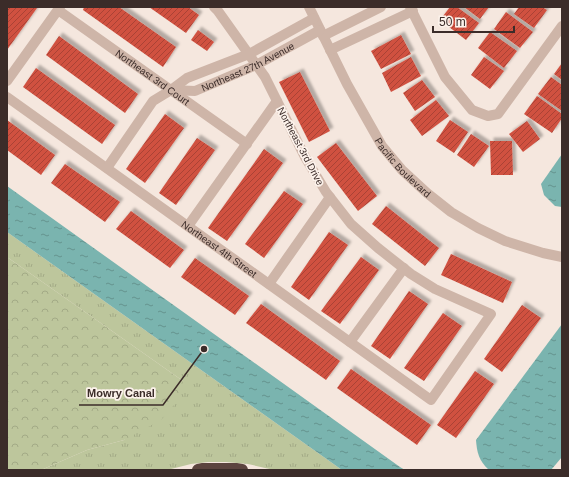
<svg xmlns="http://www.w3.org/2000/svg" width="569" height="477" font-family="Helvetica,sans-serif">
<style>
.grass{fill:url(#grass-tufts)}
.forest{fill:url(#forest-crowns)}
.water{fill:url(#water-ripples)}
.building{fill:url(#building-hatch);filter:url(#shadow)}
.lines{fill:none;stroke-linecap:round;stroke-linejoin:round}
.street{stroke:#ceb5a8;stroke-width:10}
.highway{stroke:#5c443f;stroke-width:12}
.labels{text-anchor:middle;stroke-width:3.5;stroke-linejoin:round;paint-order:stroke}
.street-label{font-size:10px;fill:#3b2c29;stroke:#fcf2eb}
.leader{fill:none;stroke:#3b2c29;stroke-width:1.5}
.callout-dot{fill:#3b2c29;stroke:#fcf2eb;stroke-width:1.5}
.callout-label{font-size:11px;text-anchor:middle;font-weight:bold;fill:#3b2c29;stroke:#fcf2eb;stroke-width:3.5;stroke-linejoin:round;paint-order:stroke}
</style>
<defs>
<pattern id="grass-tufts" width="24" height="20" patternUnits="userSpaceOnUse"><rect width="24" height="20" fill="#bdc69c"/><path d="M3 7l-1-3M5 7V3M7 7l1-3M15 17l-1-3M17 17v-4M19 17l1-3" fill="none" stroke="#a3aa86"/></pattern>
<pattern id="forest-crowns" width="20" height="18" patternUnits="userSpaceOnUse"><rect width="20" height="18" fill="#bdc69c"/><path d="M2 6a3 3 0 1 1 6 0M12 15a3 3 0 1 1 6 0" fill="none" stroke="#a3aa86"/></pattern>
<pattern id="water-ripples" width="26" height="14" patternUnits="userSpaceOnUse"><rect width="26" height="14" fill="#7ab4af"/><path d="M2 4q2-2 4 0t4 0M15 11q2-2 4 0t4 0" fill="none" stroke="#65938e"/></pattern>
<pattern id="building-hatch" width="6" height="6" patternUnits="userSpaceOnUse"><rect width="6" height="6" fill="#d05141"/><path d="M-1 1l2-2M0 6l6-6M5 7l2-2" fill="none" stroke="#aa4336"/></pattern>
<filter id="shadow"><feDropShadow dx="3.5" dy="-3.5" stdDeviation="1" flood-color="#0004"/></filter>
</defs>
<rect width="100%" height="100%" fill="#f5e7de"/>
<path class="grass" d="M7,232L342,470H274L248,464L226,462H208L191,464L167,470H41L87,450L124,440L183,381L7,257Z"/>
<path class="forest" d="M7,257L183,381L179,399L161,420L124,440L87,450L41,470H7Z"/>
<g class="water">
<path d="M562,154V207L555,206L544,195L541,184Z"/>
<path d="M7,186L400,467L405,470H342L7,232Z"/>
<path d="M562,324V457L551,470H489C479,461 477,453 476,440Z"/>
</g>
<g class="building">
<path d="M7,7H36L37,8L7,50Z"/>
<path d="M84,7H119L176,47L163,67L83,10Z"/>
<path d="M149,7H188L199,15L186,33Z"/>
<path d="M450,7H457L479,23L466,40L440,20Z"/>
<path d="M464,7H489L480,19Z"/>
<path d="M519,7H542L547,10L534,28L514,14Z"/>
<path d="M506,12L533,32L520,48L494,29Z"/>
<path d="M198,30L214,42L207,51L191,40Z"/>
<path d="M490,32L517,51L504,68L478,48Z"/>
<path d="M401,35L411,54L381,69L371,51Z"/>
<path d="M59,36L138,94L125,113L46,55Z"/>
<path d="M411,57L421,76L391,92L382,73Z"/>
<path d="M484,57L504,71L490,89L471,75Z"/>
<path d="M562,63V80L554,74Z"/>
<path d="M36,68L115,125L102,144L23,87Z"/>
<path d="M300,72L330,131L309,142L279,82Z"/>
<path d="M551,77L562,85V111L538,94Z"/>
<path d="M422,80L435,97L415,111L403,93Z"/>
<path d="M537,96L562,114V118L552,133L524,114Z"/>
<path d="M436,100L449,116L422,136L410,120Z"/>
<path d="M165,114L184,128L145,183L126,169Z"/>
<path d="M7,120L55,155L41,175L7,150Z"/>
<path d="M450,120L468,132L454,153L436,141Z"/>
<path d="M527,121L540,139L523,152L509,134Z"/>
<path d="M471,134L489,146L474,167L457,155Z"/>
<path d="M197,138L215,150L176,205L159,193Z"/>
<path d="M490,141H512L513,175H491Z"/>
<path d="M336,143L377,196L358,211L317,157Z"/>
<path d="M264,149L283,163L227,241L208,228Z"/>
<path d="M65,164L120,202L105,222L51,183Z"/>
<path d="M284,191L303,204L264,258L245,244Z"/>
<path d="M386,206L439,248L425,266L372,224Z"/>
<path d="M131,211L184,250L170,268L116,229Z"/>
<path d="M329,232L348,245L309,300L291,287Z"/>
<path d="M451,254L512,282L503,303L441,275Z"/>
<path d="M361,257L379,270L340,324L321,311Z"/>
<path d="M195,258L249,296L235,315L181,277Z"/>
<path d="M409,291L428,304L390,359L371,346Z"/>
<path d="M261,304L340,361L326,380L246,323Z"/>
<path d="M522,305L541,318L502,372L484,359Z"/>
<path d="M443,313L462,326L424,381L404,368Z"/>
<path d="M351,369L431,425L417,445L337,388Z"/>
<path d="M475,371L494,384L456,438L437,425Z"/>
</g>
<g class="lines">
<g class="street">
<path id="s1" d="M309,7L347,84L382,146L402,170L427,193L451,212L478,228L505,241L543,253L562,257"/>
<path d="M410,7L445,77L472,110L488,116L498,114L562,26"/>
<path id="s2" d="M58,10L247,144"/>
<path d="M323,36L381,7"/>
<path d="M330,50L413,11"/>
<path d="M7,81L60,7"/>
<path id="s3" d="M171,90L195,91L256,65L320,30"/>
<path id="s4" d="M7,97L431,400L491,314L435,289L411,274L378,248L351,224L326,192L305,157L265,77L218,11L214,7"/>
<path d="M107,168L153,101L171,90L187,78L249,54L314,18"/>
<path d="M188,226L277,101"/>
<path d="M269,284L330,197"/>
<path d="M350,342L404,268"/>
</g>
<path class="highway" d="M198,470L203,469H236L242,470"/>
</g>
<g class="labels">
<g class="street-label">
<text dy="4" stroke="none"><textPath href="#s3" startOffset="82">Northeast 27th Avenue</textPath></text>
<text dy="4" stroke="none"><textPath href="#s2" startOffset="116">Northeast 3rd Court</textPath></text>
<text transform="translate(301 146) rotate(62)" y="4">Northeast 3rd Drive</text>
<text dy="4" stroke="none"><textPath href="#s1" startOffset="187">Pacific Boulevard</textPath></text>
<text dy="4" stroke="none"><textPath href="#s4" startOffset="261">Northeast 4th Street</textPath></text>
</g>
</g>
<path class="leader" d="M204 349L163 405H79"/>
<circle class="callout-dot" cx="204" cy="349" r="4"/>
<g class="callout-label">
<text x="121" y="397">Mowry Canal</text>
</g>
<rect width="569" height="477" fill="none" stroke="#3b2c29" stroke-width="16"/>
<path d="M433 26v6h81v-6" fill="none" stroke="#3b2c29" stroke-width="2"/>
<text x="439" y="26" font-size="12" fill="#3b2c29" stroke="#fcf2eb" stroke-width="3" paint-order="stroke">50 m</text>
</svg>
